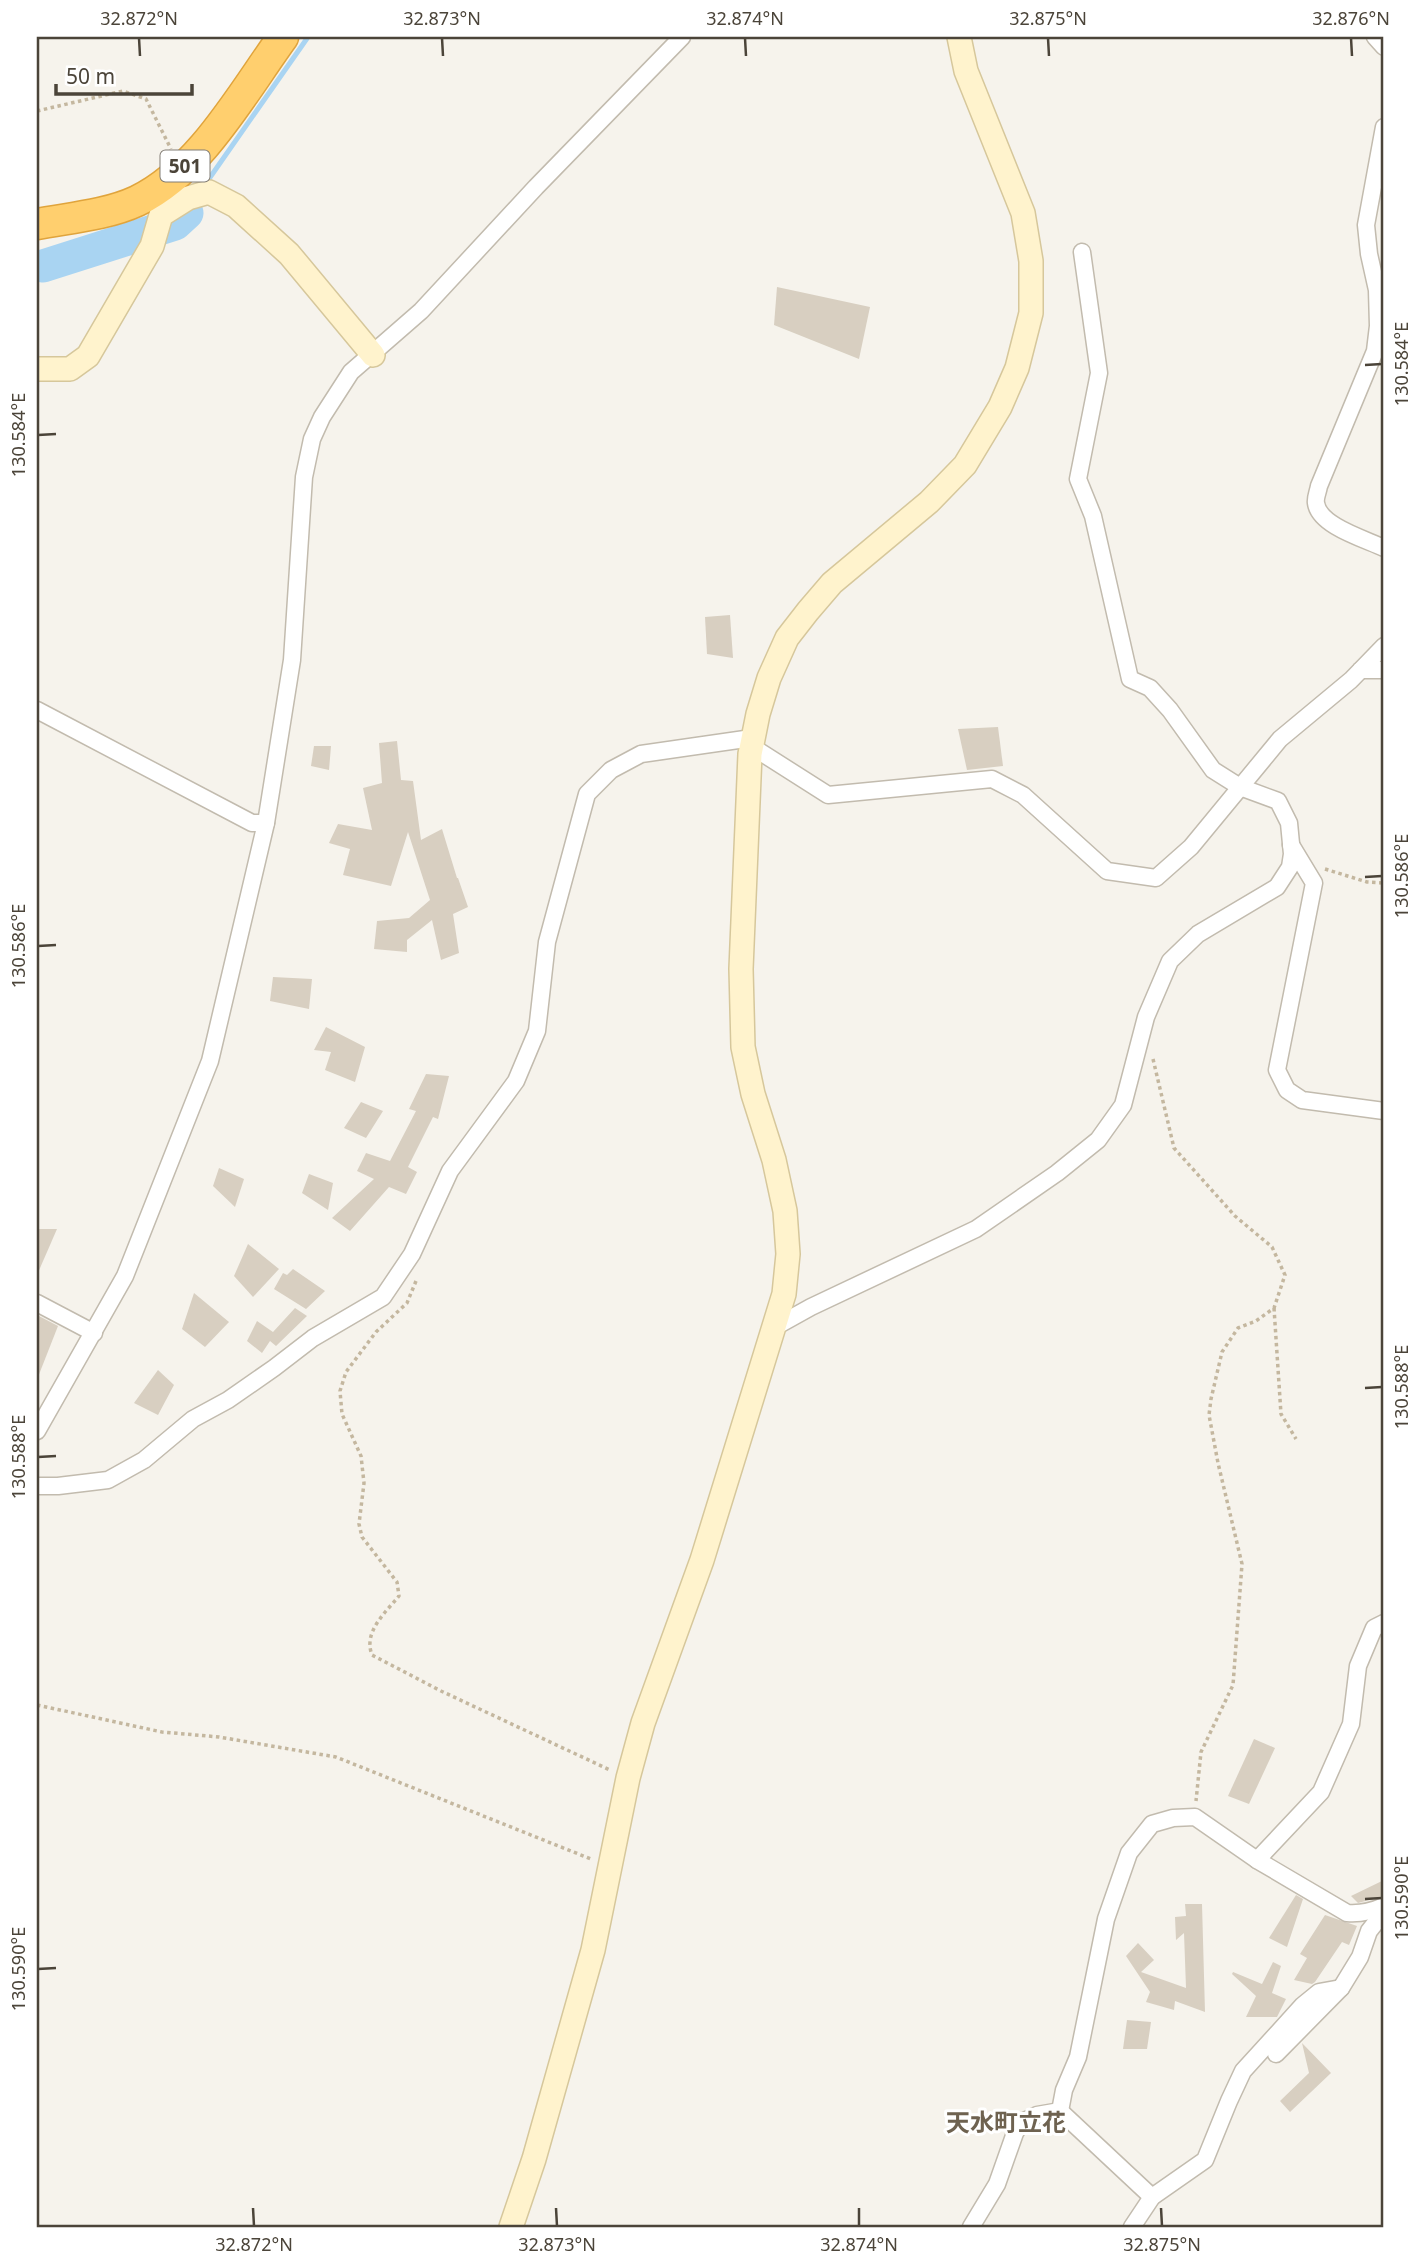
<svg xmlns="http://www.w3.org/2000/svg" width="1421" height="2264" font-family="'Noto Sans','Noto Sans JP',sans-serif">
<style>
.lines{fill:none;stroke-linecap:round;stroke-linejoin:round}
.stream{stroke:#a9d4f2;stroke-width:5}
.river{stroke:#a9d4f2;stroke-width:33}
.building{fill:#d8cfc1}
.street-casing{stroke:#c2bbae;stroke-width:19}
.secondary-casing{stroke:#d6c79b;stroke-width:26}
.highway-casing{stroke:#e0a43c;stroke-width:33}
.path{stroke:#c4b79f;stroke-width:3.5;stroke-dasharray:3.5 3.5;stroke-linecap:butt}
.street{stroke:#fff;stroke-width:16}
.secondary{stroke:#fff3cd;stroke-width:23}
.highway{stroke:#ffcf6e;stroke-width:30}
.ticks{fill:none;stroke:#4b4439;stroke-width:2.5}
.labels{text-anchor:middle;stroke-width:6;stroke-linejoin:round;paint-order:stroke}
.shield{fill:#fff;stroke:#817c74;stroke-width:2}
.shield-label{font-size:19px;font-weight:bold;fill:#4b4439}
.quarter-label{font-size:24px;font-weight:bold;fill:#6e6250;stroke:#fff}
.neatline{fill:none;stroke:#4b4439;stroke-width:2.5}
.ticks-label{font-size:18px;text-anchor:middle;fill:#4b4439}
</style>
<rect width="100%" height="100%" fill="#f6f3ec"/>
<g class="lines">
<path class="stream" d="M204,186L308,37"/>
<path class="river" d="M43,266L175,224L187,213"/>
</g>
<g class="building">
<path d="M777,287L870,307L859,359L774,325Z"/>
<path d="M730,615L733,658L707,654L705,617Z"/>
<path d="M998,727L1003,766L967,770L958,729Z"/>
<path d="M397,741L401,780L413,781L421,840L442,829L457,878H458L468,907L453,914L459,953L441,960L432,920L407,940V952L374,949L377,921L409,918L430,900L408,832L391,886L343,875L350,849L329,843L338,824L372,830L363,788L382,783L379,743Z"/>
<path d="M314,746H331L329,770L311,766Z"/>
<path d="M273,977L312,979L309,1009L270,1001Z"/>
<path d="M326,1027L365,1047L355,1082L325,1070L331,1052L314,1050Z"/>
<path d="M426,1074L449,1076L438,1119L433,1117L408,1167L417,1172L406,1194L389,1187L350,1231L332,1218L374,1179L357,1171L366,1153L390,1161L416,1111L409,1109Z"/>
<path d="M361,1102L383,1111L366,1138L344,1128Z"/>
<path d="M219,1168L244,1179L235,1207L213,1186Z"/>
<path d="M309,1174L333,1183L328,1210L302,1193Z"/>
<path d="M37,1229H57L37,1275Z"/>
<path d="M248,1244L279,1269L253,1297L234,1276Z"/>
<path d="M293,1269L325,1291L306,1309L274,1289L283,1273L287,1275Z"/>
<path d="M194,1293L229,1322L205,1347L182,1329Z"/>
<path d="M295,1308L307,1316L276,1346L270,1341L262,1353L247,1341L257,1321L273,1332Z"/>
<path d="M37,1315L58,1326L38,1377H37Z"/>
<path d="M158,1370L174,1385L158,1415L134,1403Z"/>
<path d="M1254,1739L1275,1748L1249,1804L1228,1796Z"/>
<path d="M1384,1880V1896L1358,1903L1351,1896Z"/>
<path d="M1296,1895L1303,1899L1287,1947L1269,1938Z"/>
<path d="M1185,1904H1202L1205,2012L1175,2001L1174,2010L1146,2002L1150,1992L1126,1956L1138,1943L1154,1960L1141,1972L1186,1988L1184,1933L1176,1940L1175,1917L1186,1916Z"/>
<path d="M1325,1915L1357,1926L1349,1945L1342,1942L1315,1982L1312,1984L1294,1980L1307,1958L1300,1954Z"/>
<path d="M1273,1962L1281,1966L1272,1993L1286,1999L1277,2017H1246L1256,1996L1232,1974L1233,1972L1262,1984Z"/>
<path d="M1127,2020L1151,2022L1147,2049H1123Z"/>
<path d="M1302,2043L1331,2073L1290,2112L1280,2101L1309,2073Z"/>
</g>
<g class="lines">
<defs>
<g id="street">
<path d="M1375,37L1384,47"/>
<path d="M1384,127L1366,225L1369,254L1377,290L1378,326L1375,351L1319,486C1318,492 1315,498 1316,503C1319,526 1365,539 1384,548"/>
<path d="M1361,670H1384"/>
<path d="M37,710L252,823H266"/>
<path d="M751,746L828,795L992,779L1023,795L1107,871L1156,878L1191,847L1280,739L1351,680L1384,646"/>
<path d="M1291,845L1314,883L1277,1070L1287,1090L1302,1100L1384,1111"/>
<path d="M37,1303L94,1333"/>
<path d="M775,1327L811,1307L976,1229L1057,1173L1098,1140L1123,1105L1146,1017L1170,961L1198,934L1277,887L1290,867L1292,854L1289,823L1278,801L1240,787L1213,770L1170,710L1150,688L1130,679L1093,516L1078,479L1099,373L1082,252"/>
<path d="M37,1431L125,1276L210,1061L266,823L292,660L304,477L312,439L322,417L351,372L421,311L536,187L682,37"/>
<path d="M37,1486H58L108,1480L144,1460L193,1419L228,1400L274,1368L313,1338L383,1297L412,1254L450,1171L516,1081L537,1031L547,942L587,794L611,770L641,754L752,738"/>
<path d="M1257,1860L1321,1792L1351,1724L1358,1666L1374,1628L1384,1623"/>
<path d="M1276,2054L1341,1988L1360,1957L1369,1931L1384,1912"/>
<path d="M1060,2111L1064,2090L1078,2057L1106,1919L1129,1853L1152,1824L1173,1818L1195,1817L1257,1860L1347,1913C1361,1914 1371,1912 1384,1906"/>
<path d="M1060,2111L1152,2197"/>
<path d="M971,2227L997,2184L1015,2133L1022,2122L1037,2115L1060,2111"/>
<path d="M1132,2227L1152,2197L1205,2160L1229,2101L1243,2071L1303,2005L1319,1992L1341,1988"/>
</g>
<g id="secondary">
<path d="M37,369H70L88,356L152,246L161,215L188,198L209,192L236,206L289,254L373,355"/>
<path d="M511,2227L534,2159L593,1950L628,1778L643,1723L702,1560L784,1294L788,1254L785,1211L774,1160L753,1094L743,1047L741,969L750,754L758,714L769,678L787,638L808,611L832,583L929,502L965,465L1000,407L1017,368L1031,313V261L1023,213L966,71L959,37"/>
</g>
<path id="highway" d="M37,224C69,218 107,215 137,201C200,171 243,92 283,37"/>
</defs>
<use href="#street" class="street-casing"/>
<use href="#secondary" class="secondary-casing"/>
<use href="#highway" class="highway-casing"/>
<g class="path">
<path d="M37,111L123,91L146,99L171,149"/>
<path d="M1325,869L1367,882L1384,883"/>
<path d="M1153,1059L1174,1148L1235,1216L1272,1247L1285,1275L1274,1308L1256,1321L1238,1328L1222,1352L1211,1399L1209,1415L1218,1463L1242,1564L1233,1685L1201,1752L1196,1801"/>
<path d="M416,1281L407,1303L376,1332L346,1372L340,1391L342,1414L361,1456L364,1483L359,1524L362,1537L397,1582L399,1596C385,1613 363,1632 372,1655L441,1691L610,1770"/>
<path d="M1274,1308L1281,1414L1296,1439"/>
<path d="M37,1705L162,1732L219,1737L336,1757L591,1859"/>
</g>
<use href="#street" class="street"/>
<use href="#secondary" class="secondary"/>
<use href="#highway" class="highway"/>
</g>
<path class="ticks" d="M139,38L140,56M442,38L443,56M745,38L746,56M1048,38L1049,56M1351,38L1352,56M1365,365L1382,364M38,435L56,434M1365,877L1382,876M38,946L56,945M1365,1388L1382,1387M38,1457L56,1456M1365,1899L1382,1898M38,1969L56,1968M253,2208L254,2226M556,2208L557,2226M859,2208V2226M1161,2208L1162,2226"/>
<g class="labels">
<rect class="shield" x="160.5" y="150.5" width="49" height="31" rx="5"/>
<g class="shield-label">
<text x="185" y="173">501</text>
</g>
<g class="quarter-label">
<text x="1006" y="2131">天水町立花</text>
</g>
</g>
<rect width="1421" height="2264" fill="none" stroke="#ffffff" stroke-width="77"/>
<path d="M56 84v10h136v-10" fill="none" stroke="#4b4439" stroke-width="3.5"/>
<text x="66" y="84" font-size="21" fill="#4b4439" stroke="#ffffff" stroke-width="5" paint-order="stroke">50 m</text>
<rect x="38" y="38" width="1344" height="2188" class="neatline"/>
<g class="ticks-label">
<text x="139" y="25">32.872°N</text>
<text x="442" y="25">32.873°N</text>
<text x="745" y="25">32.874°N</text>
<text x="1048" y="25">32.875°N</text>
<text x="1351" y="25">32.876°N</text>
<text transform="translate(1402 364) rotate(-90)" y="6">130.584°E</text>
<text transform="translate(19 435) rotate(-90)" y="6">130.584°E</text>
<text transform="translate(1402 876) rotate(-90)" y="6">130.586°E</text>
<text transform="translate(19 946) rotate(-90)" y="6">130.586°E</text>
<text transform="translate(1402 1387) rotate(-90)" y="6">130.588°E</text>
<text transform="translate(19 1457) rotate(-90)" y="6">130.588°E</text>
<text transform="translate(1402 1898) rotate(-90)" y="6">130.590°E</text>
<text transform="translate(19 1969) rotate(-90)" y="6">130.590°E</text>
<text x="254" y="2251">32.872°N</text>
<text x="557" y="2251">32.873°N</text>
<text x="859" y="2251">32.874°N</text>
<text x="1162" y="2251">32.875°N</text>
</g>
</svg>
